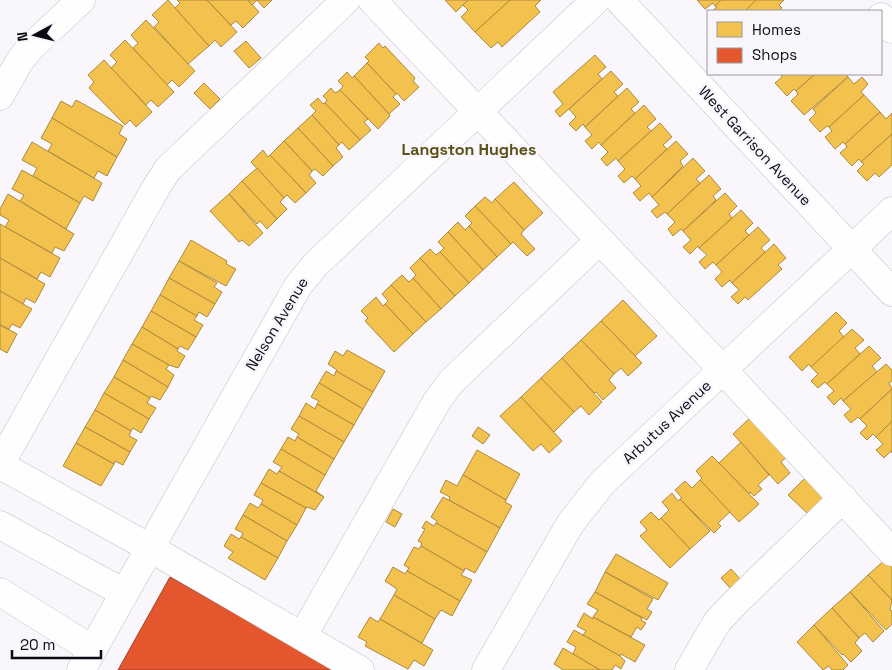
<svg xmlns="http://www.w3.org/2000/svg" width="892" height="670" font-family="'Space Grotesk',sans-serif">
<style>
.homes{fill:#f2c14e;stroke:#ad8a3c}
.shops{fill:#e4572e;stroke:#a44026}
.lines{fill:none;stroke-linecap:round;stroke-linejoin:round}
.minor-casing{stroke:#c2bfc6;stroke-width:29}
.minor{stroke:#fefefe;stroke-width:28}
.labels{text-anchor:middle;stroke-width:5;stroke-linejoin:round;paint-order:stroke}
.street-label{font-size:15px;fill:#0d0a13;stroke:#f8f6fc}
.neighbourhood-label{font-size:16px;font-weight:bold;fill:#5a5114;stroke:#f8f6fc}
</style>
<rect width="100%" height="100%" fill="#f9f7fb"/>
<g class="homes">
<path d="M168,0L209,46L188,64L154,27L159,22L152,15Z"/>
<path d="M177,0H207L237,32L221,47L215,40L209,46L175,8L180,3Z"/>
<path d="M207,0H248L259,12L243,28L236,21L231,25Z"/>
<path d="M248,0H272L264,8L257,0L252,5Z"/>
<path d="M445,0H468L456,12Z"/>
<path d="M468,0H510L475,32L461,17L468,10L463,5Z"/>
<path d="M510,0H541L535,6L540,12L502,47L498,42L491,48L475,32Z"/>
<path d="M697,0H721L715,6L713,3L705,9Z"/>
<path d="M721,0H756L745,11H712L717,7L715,6Z"/>
<path d="M756,0H784L779,5L782,8L779,11H745Z"/>
<path d="M146,20L195,71L179,87L172,80L167,85L133,48L138,43L131,35Z"/>
<path d="M125,40L174,92L158,107L151,100L146,105L111,68L117,62L110,55Z"/>
<path d="M246,41L261,58L249,68L234,51Z"/>
<path d="M379,43L383,48L385,46L415,78L413,81L419,87L404,101L397,93L396,94L367,63L369,61L365,57Z"/>
<path d="M595,55L606,67L598,74L602,79L560,117L555,111L563,104L553,92Z"/>
<path d="M104,60L152,112L136,127L130,120L125,125L89,88L94,82L88,75Z"/>
<path d="M367,63L396,94L393,97L400,104L389,114L354,76Z"/>
<path d="M611,71L623,84L614,92L618,96L585,127L583,124L576,131L569,124L576,117L569,109Z"/>
<path d="M347,72L352,78L354,76L389,114L390,116L378,129L340,90L343,86L338,81Z"/>
<path d="M781,74H815L796,91L794,89L787,96L775,83L782,77Z"/>
<path d="M815,74H846L848,77L804,115L791,101L798,94L796,91Z"/>
<path d="M848,77L854,84L862,77L868,84L861,92L864,95L829,127L827,126L820,132L809,120L816,113L813,109Z"/>
<path d="M204,83L220,99L210,109L194,93Z"/>
<path d="M331,88L335,93L340,90L368,119L364,122L371,130L360,140L325,103L327,100L323,96Z"/>
<path d="M627,88L639,102L631,109L635,113L601,145L599,142L592,149L585,141L592,135L585,127Z"/>
<path d="M864,95L880,112L845,144L843,142L835,149L825,137L832,131L829,127Z"/>
<path d="M318,98L323,104L325,103L360,140L349,150L342,142L339,145L312,115L316,111L310,105Z"/>
<path d="M76,100L123,126L119,134L127,139L117,157L52,118L61,101L72,107Z"/>
<path d="M644,105L656,119L647,127L651,131L618,161L616,158L607,166L601,159L608,152L601,145Z"/>
<path d="M880,112L886,119L892,113V134L861,162L859,159L852,166L840,153L847,147L845,144Z"/>
<path d="M312,115L339,145L336,148L343,157L333,166L298,128Z"/>
<path d="M52,118L117,157L107,176L98,171L94,178L48,151L52,144L41,138Z"/>
<path d="M660,123L672,137L663,145L667,149L635,179L632,176L624,183L618,176L625,169L618,161Z"/>
<path d="M298,128L333,166L323,176L315,169L312,171L284,141Z"/>
<path d="M892,134V165L879,177L875,173L867,181L857,171L864,164L861,162Z"/>
<path d="M284,141L312,171L309,175L316,183L306,193L270,155Z"/>
<path d="M676,141L688,154L680,161L683,166L652,197L649,193L640,201L633,193L641,186L635,179Z"/>
<path d="M32,142L102,183L93,201L84,196L80,203L33,176L37,168L22,160Z"/>
<path d="M263,150L268,157L270,155L306,193L295,203L287,195L284,198L251,162Z"/>
<path d="M693,158L705,171L696,179L700,183L667,214L665,212L657,218L651,211L659,205L652,197Z"/>
<path d="M257,168L284,198L280,202L287,209L277,219L242,181Z"/>
<path d="M22,170L80,203L66,229L20,201L24,195L12,189Z"/>
<path d="M709,175L721,189L713,196L716,200L683,231L681,229L673,236L668,229L675,222L667,214Z"/>
<path d="M242,181L277,219L267,229L260,221L257,224L229,194Z"/>
<path d="M514,182L543,213L524,230L495,199Z"/>
<path d="M725,193L737,206L729,214L732,218L699,248L698,246L690,254L683,247L691,240L683,231Z"/>
<path d="M8,194L74,234L64,251L55,247L52,253L5,227L9,220L0,215V209Z"/>
<path d="M229,194L263,233L249,246L242,240L239,242L210,211Z"/>
<path d="M485,197L492,203L495,199L524,230L521,234L535,249L527,256L513,242L511,244L475,206Z"/>
<path d="M475,206L511,244L497,257L469,226L472,223L465,216Z"/>
<path d="M741,210L753,223L745,231L749,235L716,265L713,262L705,269L699,262L707,255L699,248Z"/>
<path d="M458,222L465,230L469,226L497,257L483,270L448,232Z"/>
<path d="M0,224L60,258L50,277L41,272L37,279L0,258Z"/>
<path d="M758,227L770,240L761,248L765,252L732,283L730,280L722,287L715,279L722,272L716,265Z"/>
<path d="M448,232L483,270L469,283L440,252L444,248L438,242Z"/>
<path d="M191,240L227,261L226,264L236,269L226,286L179,261Z"/>
<path d="M774,244L786,258L778,265L782,269L748,300L745,297L738,304L731,297L739,290L732,283Z"/>
<path d="M430,249L436,255L440,252L469,283L455,296L420,258Z"/>
<path d="M0,258L45,284L35,303L26,298L23,304L0,291Z"/>
<path d="M420,258L455,296L441,309L413,278L416,275L410,268Z"/>
<path d="M179,261L217,283L214,287L222,292L215,304L169,278Z"/>
<path d="M402,275L409,282L413,278L441,309L426,322L391,285Z"/>
<path d="M169,278L215,304L207,317L199,312L197,316L160,295Z"/>
<path d="M391,285L426,322L413,334L385,304L388,301L382,294Z"/>
<path d="M0,291L32,309L20,328L12,324L9,329L0,325Z"/>
<path d="M160,295L197,316L194,320L203,325L196,337L151,311Z"/>
<path d="M376,297L383,306L385,304L413,334L394,352L365,321L368,318L361,311Z"/>
<path d="M623,300L657,336L635,356L601,321Z"/>
<path d="M151,311L196,337L188,350L180,346L178,349L142,327Z"/>
<path d="M836,312L847,323L839,331L844,337L811,367L809,364L802,371L789,357Z"/>
<path d="M601,321L642,363L628,376L621,368L614,374L581,340Z"/>
<path d="M0,325L17,334L7,353L0,349Z"/>
<path d="M142,327L178,349L177,351L185,356L178,368L169,365L132,344Z"/>
<path d="M852,329L864,340L855,348L860,354L827,384L825,382L818,388L811,381L818,374L811,367Z"/>
<path d="M581,340L614,374L609,380L616,388L603,400L596,392L594,393L562,358Z"/>
<path d="M132,344L169,365L166,369L174,375L168,387L123,360Z"/>
<path d="M869,346L881,358L872,366L877,372L843,401L841,398L834,405L827,397L834,391L827,384Z"/>
<path d="M347,350L385,371L373,392L336,371L337,370L328,364L335,351L343,356Z"/>
<path d="M562,358L602,402L589,415L581,406L574,412L541,378Z"/>
<path d="M123,360L168,387L160,400L151,396L150,398L114,377Z"/>
<path d="M886,364L892,370V381L889,383L892,389L860,419L858,417L851,423L844,415L851,409L843,401Z"/>
<path d="M326,371L334,376L336,371L373,392L363,409L319,383Z"/>
<path d="M114,377L150,398L147,403L156,408L149,419L104,393Z"/>
<path d="M541,378L574,412L554,432L521,397Z"/>
<path d="M319,383L363,409L354,425L317,404L319,401L311,397Z"/>
<path d="M892,389V421L876,437L873,434L867,440L860,433L867,426L860,419Z"/>
<path d="M104,393L149,419L141,433L133,428L131,431L95,410Z"/>
<path d="M521,397L562,441L549,453L541,444L533,451L500,416Z"/>
<path d="M306,403L315,409L317,404L354,425L344,442L299,416Z"/>
<path d="M95,410L131,431L129,436L137,440L130,452L85,427Z"/>
<path d="M299,416L344,442L334,459L297,437L299,434L291,429Z"/>
<path d="M752,416L789,455L781,462L790,473L778,484L733,434Z"/>
<path d="M892,421V453L891,451L884,458L876,450L883,444L876,437Z"/>
<path d="M85,427L130,452L123,465L115,461L114,464L76,443Z"/>
<path d="M478,427L490,435L483,444L472,436Z"/>
<path d="M288,437L295,441L297,437L334,459L325,475L281,449Z"/>
<path d="M741,442L769,475L758,485L762,489L754,496L750,492L749,494L719,463Z"/>
<path d="M76,443L114,464L101,486L63,466Z"/>
<path d="M281,449L325,475L316,491L324,497L279,471L282,467L273,462Z"/>
<path d="M477,450L520,474L506,500L463,475Z"/>
<path d="M712,456L759,504L739,522L700,480L702,478L696,471Z"/>
<path d="M269,469L277,474L279,471L324,497L315,510L307,507L306,508L261,483Z"/>
<path d="M463,475L506,500L505,502L512,506L500,528L449,500L450,497L440,492L446,480L457,486Z"/>
<path d="M807,476L828,496L809,515L788,495Z"/>
<path d="M700,480L730,512L718,523L721,526L714,533L680,499L682,498L675,490L685,481L692,488Z"/>
<path d="M261,483L306,508L297,525L261,504L263,500L254,495Z"/>
<path d="M672,493L678,501L680,499L710,531L690,549L661,518L669,510L662,502Z"/>
<path d="M443,497L500,528L487,552L436,523L437,521L431,517Z"/>
<path d="M250,503L258,508L261,504L297,525L287,541L243,515Z"/>
<path d="M393,509L402,514L395,527L386,522Z"/>
<path d="M651,512L659,520L661,518L690,549L670,568L640,536L647,530L640,522Z"/>
<path d="M243,515L287,541L278,558L241,537L243,533L235,529Z"/>
<path d="M426,521L434,526L436,523L487,552L475,573L465,568L464,571L421,546L422,543L418,541L425,529L422,528Z"/>
<path d="M231,534L239,539L241,537L278,558L265,580L228,558L233,552L224,546Z"/>
<path d="M421,546L464,571L461,575L472,580L460,601L407,571L409,568L404,565L414,547L419,549Z"/>
<path d="M616,554L668,583L658,600L605,572Z"/>
<path d="M887,558L892,564V600L868,575Z"/>
<path d="M393,567L405,574L407,571L460,601L452,616L441,610L435,619L394,595L397,589L385,581Z"/>
<path d="M731,569L742,581L732,590L721,578Z"/>
<path d="M605,572L653,599L647,609L652,612L647,620L595,592Z"/>
<path d="M868,575L892,600L890,610L892,611V624L886,630L850,592Z"/>
<path d="M595,592L642,618L641,620L646,623L641,630L637,627L631,637L593,617L598,610L587,604Z"/>
<path d="M850,592L884,631L873,642L865,633L859,638L832,608Z"/>
<path d="M394,595L435,619L422,643L380,619Z"/>
<path d="M832,608L859,638L855,643L862,651L851,662L843,654L842,655L814,625Z"/>
<path d="M584,613L593,619V617L645,645L635,662L621,654L620,656L583,635L586,631L577,626Z"/>
<path d="M370,617L378,622L380,619L433,650L424,666L414,660L408,669L365,646L367,642L358,637Z"/>
<path d="M814,625L848,665L843,670H832L829,666L823,670L797,642Z"/>
<path d="M574,630L620,656L625,661L621,669L615,665L612,670H600L573,654L576,647L567,642Z"/>
<path d="M563,648L573,654L600,670H563L554,664Z"/>
</g>
<path class="shops" d="M170,577L335,670H118Z"/>
<g class="lines">
<defs>
<g id="minor">
<path d="M372,0L723,370L892,552"/>
<path d="M619,0L892,292"/>
<path d="M881,17L892,29"/>
<path d="M0,96L19,62L29,49L81,0"/>
<path d="M0,464L157,186L168,169L346,0"/>
<path d="M0,465L150,548L360,670"/>
<path d="M0,525L124,593"/>
<path d="M0,592L93,650"/>
<path d="M303,635L437,401L451,382L600,240"/>
<path d="M81,670L298,286L315,265L596,0"/>
<path d="M486,670L570,524L603,482L892,211"/>
<path d="M689,670L717,622L734,604L843,498"/>
</g>
</defs>
<use href="#minor" class="minor-casing"/>
<use href="#minor" class="minor"/>
</g>
<g class="labels">
<g class="street-label">
<text transform="translate(755 146) rotate(47)" y="5">West Garrison Avenue</text>
<text transform="translate(277 324) rotate(-59)" y="5">Nelson Avenue</text>
<text transform="translate(667 422) rotate(-43)" y="5">Arbutus Avenue</text>
</g>
<g class="neighbourhood-label">
<text x="469" y="155">Langston Hughes</text>
</g>
</g>
<rect x="707" y="10" width="175" height="65" fill="#f8f6fc" stroke="#9a989f"/>
<rect x="717" y="22" width="25" height="15" fill="#f2c14e" stroke="#9a989f"/>
<text x="752" y="35" font-size="15" fill="#0d0a13">Homes</text>
<rect x="717" y="48" width="25" height="15" fill="#e4572e" stroke="#9a989f"/>
<text x="752" y="60" font-size="15" fill="#0d0a13">Shops</text>
<g transform="translate(35 35) rotate(263)" stroke="#f8f6fc" stroke-width="4" paint-order="stroke">
<path d="M0-4L9 19L0 12L-9 19Z" fill="#0d0a13"/>
<text y="-8" font-size="14" font-weight="bold" text-anchor="middle" fill="#0d0a13">N</text>
</g>
<path d="M12 650v8h89v-8" fill="none" stroke="#0d0a13" stroke-width="2.5"/>
<text x="20" y="650" font-size="15" fill="#0d0a13" stroke="#f8f6fc" stroke-width="4" paint-order="stroke">20 m</text>
</svg>
